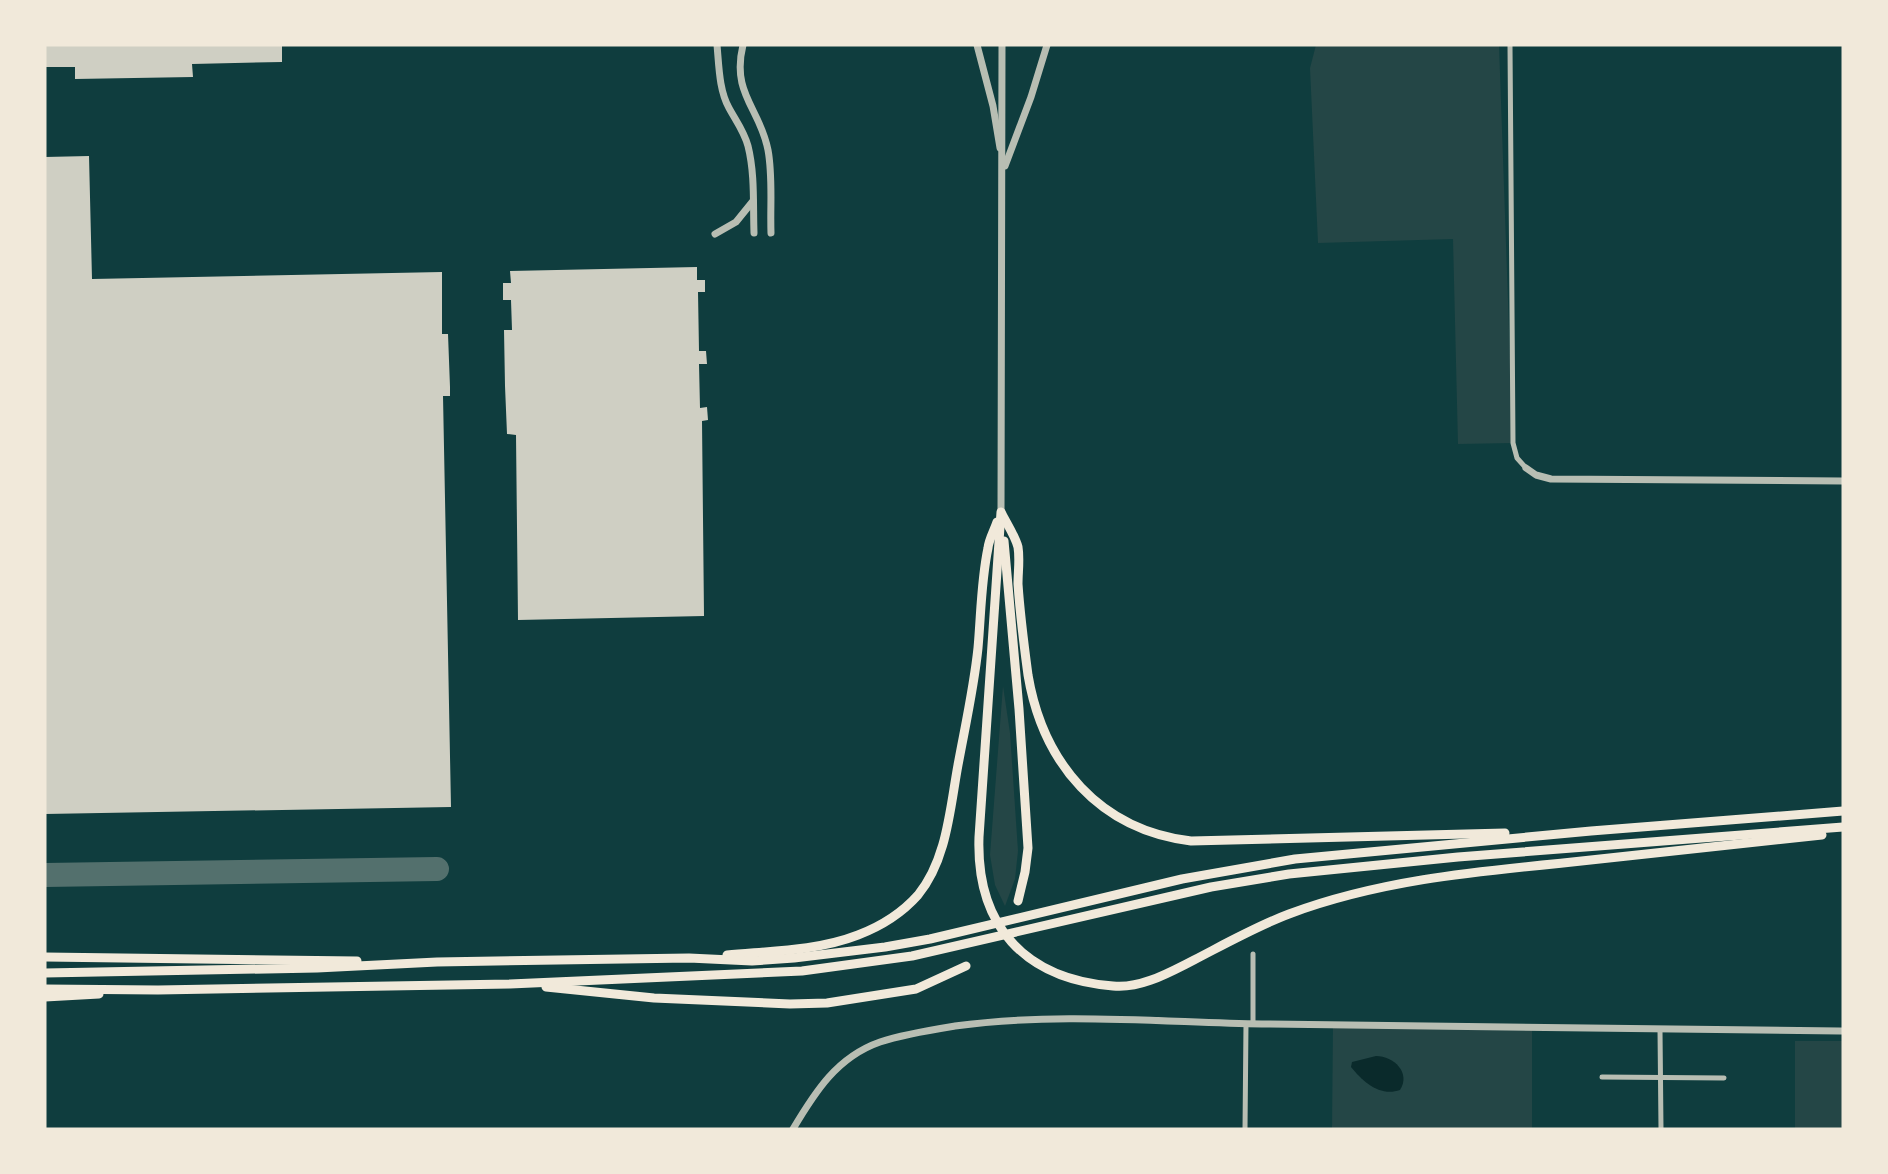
<svg xmlns="http://www.w3.org/2000/svg" width="1888" height="1174" font-family="'Playfair Display',serif">
<style>
.green{fill:#244646}
.water{fill:#0a2a2b}
.lines{fill:none;stroke-linecap:round;stroke-linejoin:round}
.taxiway{stroke:#53706d;stroke-width:24}
.building{fill:#cfcfc3}
.minor{stroke:#b8beb3;stroke-width:5}
.tertiary{stroke:#b8beb3;stroke-width:7}
.motorway{stroke:#f1e9da;stroke-width:9}
</style>
<rect width="100%" height="100%" fill="#0f3d3e"/>
<g class="green">
<path d="M1316,45H1499L1513,443L1458,444L1453,239L1318,243L1310,68Z"/>
<path d="M1003,686L1010,733L1018,851L1015,879L1005,906L995,885L990,855Z"/>
<path d="M1333,1025L1532,1029V1129H1332Z"/>
<rect x="1795" y="1041" width="48" height="88"/>
</g>
<path class="water" d="M1376,1056C1394,1056 1411,1073 1400,1090C1380,1097 1363,1082 1351,1067L1352,1062Z"/>
<g class="lines">
<path class="taxiway" d="M45,875L437,869"/>
</g>
<g class="building">
<path d="M45,45H282V62L192,64L193,77L75,79V67H45Z"/>
<path d="M89,156L92,279L442,272V334H448L450,387V396H443L451,807L45,814V157Z"/>
<path d="M697,267V280H705V292H698L699,351H706L707,364H699L700,408L707,407L708,420L702,421L704,616L518,620L516,435L507,434L505,386L504,330H512L511,300H503V283H511L510,271Z"/>
</g>
<g class="lines">
<g class="minor">
<path d="M1510,45L1513,443L1517,458L1526,468"/>
<path d="M1253,954V1024"/>
<path d="M1660,1030L1661,1129"/>
<path d="M1602,1077L1724,1078"/>
<path d="M1245,1129L1246,1024"/>
</g>
<g class="tertiary">
<path d="M717,45C719,66 719,90 729,108C736,121 744,131 748,146C755,174 753,204 754,233"/>
<path d="M743,45C731,94 760,108 768,150C773,177 770,206 771,233"/>
<path d="M977,45L993,106L1000,148"/>
<path d="M1005,166L1031,97L1047,45"/>
<path d="M715,234L736,222L753,201"/>
<path d="M1526,468L1536,475L1551,479L1843,481"/>
<path d="M1001,512L1002,45"/>
<path d="M793,1129C815,1092 837,1057 880,1042C904,1034 930,1030 955,1026C1056,1012 1159,1022 1262,1024C1455,1028 1649,1030 1843,1031"/>
</g>
<g class="motorway">
<path d="M1001,512L979,837C976,925 1024,979 1113,986C1141,989 1170,972 1194,960C1225,944 1257,926 1289,914C1377,881 1471,872 1563,863C1650,854 1736,844 1822,835"/>
<path d="M1002,514C1007,524 1015,536 1018,547C1020,559 1018,572 1018,584C1020,614 1024,645 1028,675C1043,764 1100,830 1191,841L1505,833"/>
<path d="M1004,541L1019,709L1028,848L1025,872L1018,901"/>
<path d="M727,955C770,951 817,951 858,935C879,927 902,913 918,895C947,860 950,808 958,765C965,727 974,687 978,648C981,615 981,581 988,548C989,539 994,531 997,522"/>
<path d="M45,957L357,961"/>
<path d="M45,973L317,968L437,962L689,958L752,961L794,958L885,947L930,939L1182,879L1295,859L1591,831L1843,811"/>
<path d="M546,987L654,998L790,1004L827,1003L916,989L966,966"/>
<path d="M45,989L158,990L510,984L802,971L912,956L1211,887L1289,874L1458,857L1843,827"/>
<path d="M45,997L99,994"/>
</g>
</g>
<rect width="1888" height="1174" fill="none" stroke="#f1e9da" stroke-width="93"/>
</svg>
